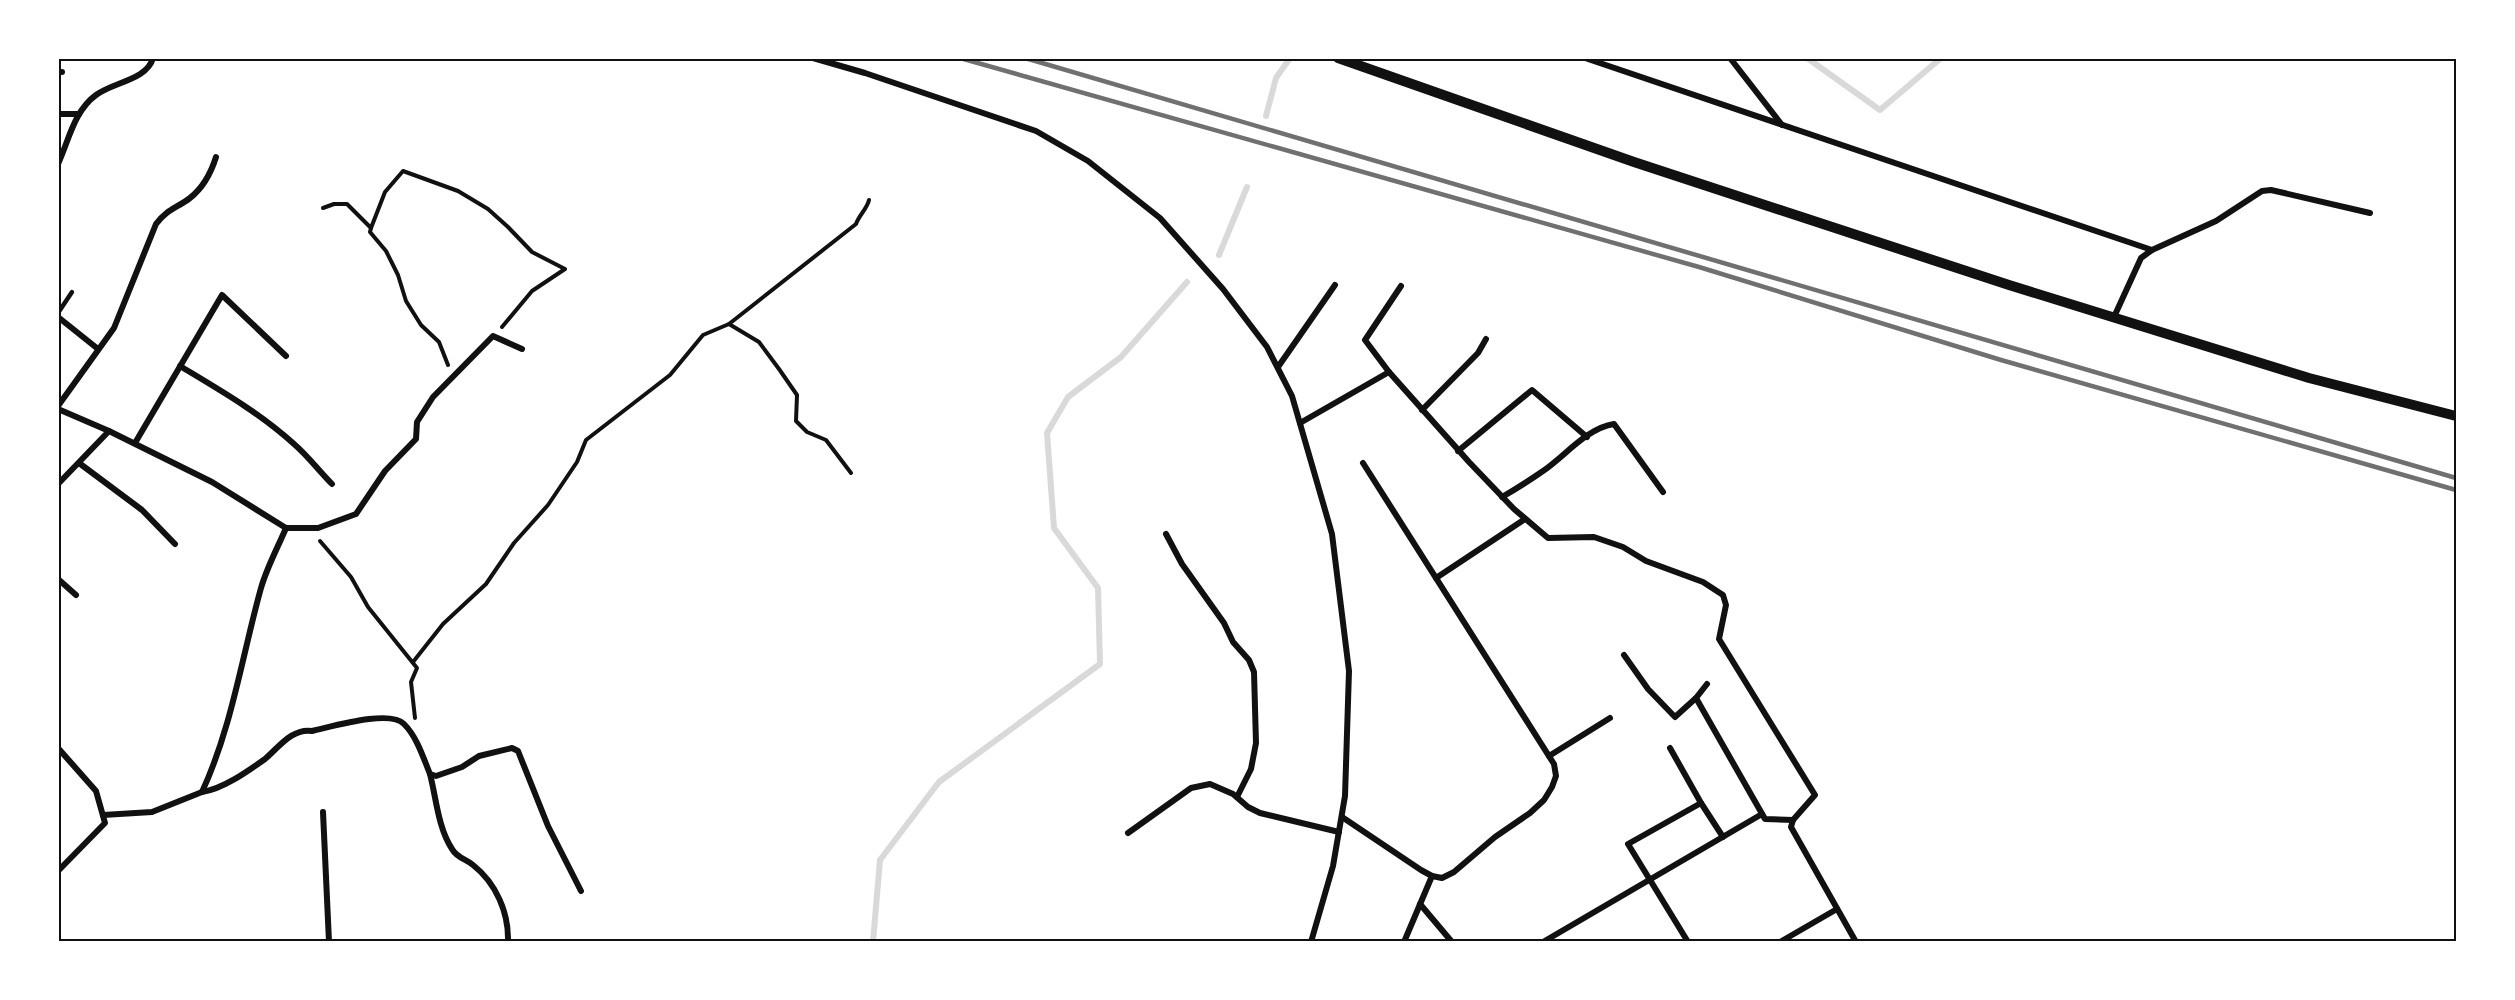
<svg xmlns="http://www.w3.org/2000/svg" width="2515" height="1000" font-family="'Golos Text',sans-serif">
<style>
.lines{fill:none;stroke-linecap:round;stroke-linejoin:round}
.stream{stroke:#d9d9d9;stroke-width:6}
.path{stroke:#111;stroke-width:4}
.service{stroke:#111;stroke-width:4.5}
.minor{stroke:#111;stroke-width:6}
.tertiary{stroke:#111;stroke-width:10}
.rail{stroke:#707070;stroke-width:4.5}
.neatline{fill:none;stroke:#111;stroke-width:2}
</style>
<rect width="100%" height="100%" fill="#fff"/>
<g class="lines">
<g class="stream">
<path d="M1807,58L1880,110L1941,58"/>
<path d="M1266,116L1276,78L1290,58"/>
<path d="M1219,255L1247,187"/>
<path d="M873,942L880,860L939,782L1100,664L1098,588L1054,528L1047,433L1068,397L1121,357L1187,282"/>
</g>
<g class="path">
<path d="M323,208L334,204H347L371,228L385,192L403,171L458,191L488,209L508,227L532,252L565,269L532,291L502,327"/>
<path d="M371,228L370,232L386,251L398,275L406,301L421,325L439,342L448,365"/>
<path d="M729,324L759,342L779,369L797,395L796,421L807,432L826,440L851,473"/>
<path d="M320,541L351,577L368,607L417,668L411,682L415,718"/>
<path d="M413,662L443,624L486,584L514,543L548,505L577,462L586,440L670,375L703,335L729,324L856,224C859,215 867,209 869,200"/>
</g>
<path class="service" d="M58,313L72,292"/>
<g class="minor">
<path d="M813,58L865,73L1036,131L1088,161L1160,218L1223,289L1267,347L1292,396L1332,534L1349,671L1345,796L1333,866L1311,942"/>
<path d="M1585,58L2152,250"/>
<path d="M1730,58L1782,125"/>
<path d="M58,72H62"/>
<path d="M58,114H79"/>
<path d="M58,164C69,140 74,111 96,95C113,82 147,80 153,58"/>
<path d="M1401,286L1365,340L1389,372L1469,462L1514,509L1548,538L1594,537L1623,547L1646,561L1703,582L1723,595L1726,605L1719,639L1815,795L1793,820L1791,827L1856,942"/>
<path d="M58,317L98,349"/>
<path d="M2114,317L2141,258L2152,250L2216,221L2262,191L2271,190L2370,213"/>
<path d="M180,366C220,390 260,413 294,444C308,456 319,471 332,484"/>
<path d="M1278,367L1335,285"/>
<path d="M58,406L114,328L156,224C167,209 177,208 190,198C204,187 211,173 216,157"/>
<path d="M58,409L109,431L58,484"/>
<path d="M1422,410L1478,353L1486,339"/>
<path d="M1300,423L1389,372"/>
<path d="M109,431L212,482L286,528"/>
<path d="M135,443L222,295L286,356"/>
<path d="M1458,451L1532,390L1587,437"/>
<path d="M79,463L142,510L175,544"/>
<path d="M1502,497C1516,489 1530,480 1543,471C1565,456 1587,428 1614,424L1663,492"/>
<path d="M1166,534L1182,564L1224,623L1233,642L1249,660L1254,672L1256,743L1251,769L1237,797"/>
<path d="M1436,578L1525,519"/>
<path d="M58,579L76,595"/>
<path d="M1624,655L1648,689L1675,717L1696,698L1707,684"/>
<path d="M1696,698L1765,819L1793,820"/>
<path d="M58,748L96,791L105,823L58,871"/>
<path d="M1670,748L1701,803"/>
<path d="M1549,756L1610,718"/>
<path d="M430,774C436,797 438,828 452,849C457,858 466,859 473,865C496,883 509,913 508,942"/>
<path d="M202,792C223,789 248,771 265,759C279,747 292,728 312,731C331,727 390,709 404,724C417,737 423,757 430,774L436,776L462,767L479,756L512,748L518,751L548,826L581,891"/>
<path d="M323,812L329,942"/>
<path d="M103,815L152,812L202,792C232,727 242,656 261,588C267,567 278,547 286,528H318L356,514L385,471L416,439L417,422L433,397L493,336L522,349"/>
<path d="M1342,817L1421,870L1432,876L1442,878L1454,872L1495,837L1530,813L1544,800L1552,787L1556,776L1554,764L1363,463"/>
<path d="M1128,833L1191,788L1210,784L1233,794L1248,807L1260,813L1339,832"/>
<path d="M1420,904L1452,942"/>
<path d="M1404,942L1432,876"/>
<path d="M1543,942L1762,814"/>
<path d="M1688,942L1628,844L1701,803L1723,837"/>
<path d="M1780,942L1837,909"/>
</g>
<path class="tertiary" d="M1338,58L1634,162L2009,285L2309,378L2456,416"/>
<g class="rail">
<path d="M960,58L1699,267L2001,360L2456,490"/>
<path d="M1025,58L2456,478"/>
</g>
</g>
<rect width="2515" height="1000" fill="none" stroke="#ffffff" stroke-width="120"/>
<rect x="60" y="60" width="2395" height="880" class="neatline"/>
</svg>
